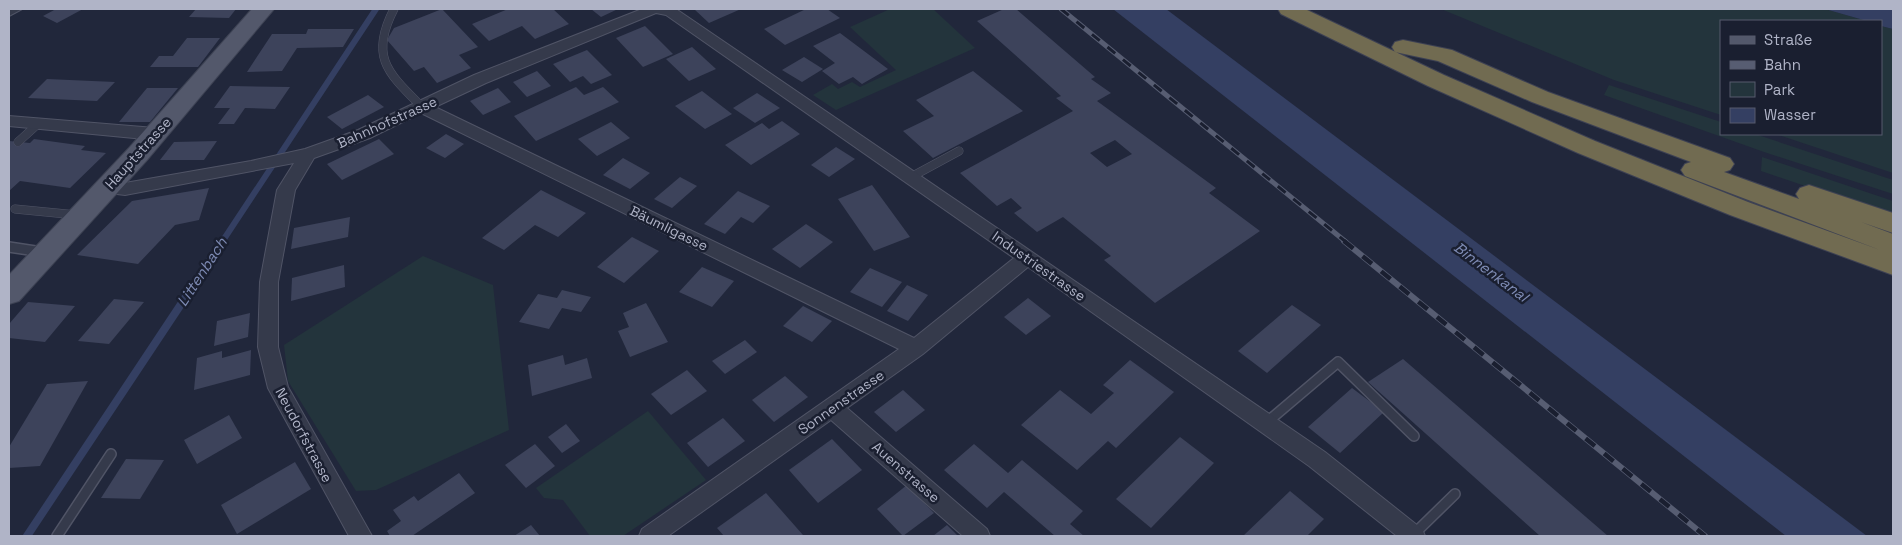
<svg xmlns="http://www.w3.org/2000/svg" width="1902" height="545" font-family="'Space Grotesk',sans-serif">
<style>
.green{fill:#23343c}
.water{fill:#343f62}
.lines{fill:none;stroke-linecap:round;stroke-linejoin:round}
.stream-far1{stroke:#343f62;stroke-width:6}
.stream{stroke:#343f62;stroke-width:8}
.building{fill:#3d435b;fill-rule:evenodd}
.service-far1-casing{stroke:#505466;stroke-width:9}
.service-casing{stroke:#505466;stroke-width:12}
.minor-casing{stroke:#505466;stroke-width:2}
.primary-casing{stroke:#3e4354;stroke-width:2}
.motorway-casing{stroke:#3d4153;stroke-width:2}
.service-far1{stroke:#353a4b;stroke-width:8}
.service{stroke:#353a4b;stroke-width:9}
.minor{fill:#353a4b;fill-rule:evenodd}
.primary{fill:#53586b;fill-rule:evenodd}
.motorway{fill:#716b51;fill-rule:evenodd}
.rail-far1-casing{stroke:#575d72;stroke-width:5}
.rail-casing{stroke:#575d72;stroke-width:6}
.rail-far1{stroke:#1a1f30;stroke-width:3;stroke-dasharray:10;stroke-linecap:butt}
.rail{stroke:#1a1f30;stroke-width:4.5;stroke-dasharray:12;stroke-linecap:butt}
.labels{text-anchor:middle;stroke-width:5;stroke-linejoin:round;paint-order:stroke}
.street-label{font-size:14px;fill:#b0b4c7;stroke:#1a1f30}
.water-label{font-size:15px;font-style:italic;fill:#7e8bb4;stroke:#1a1f30}
</style>
<rect width="100%" height="100%" fill="#21273b"/>
<g class="green">
<path d="M890,9H933L975,48L836,110L813,95L832,84L838,89L852,82L860,87L896,70L850,27Z"/>
<path d="M1441,9H1825L1867,21H1721V115L1614,80Z"/>
<path d="M1881,26L1893,29V173L1776,134H1881Z"/>
<path d="M1609,85L1721,122V134H1755L1893,180V194L1764,152L1604,95Z"/>
<path d="M1762,157L1893,201V216L1761,171Z"/>
<path d="M423,256L493,285L509,430L376,490L356,491L288,381L284,345Z"/>
<path d="M648,411L706,480L623,536H590L563,500L544,498L536,488Z"/>
</g>
<g class="water">
<path d="M1113,9H1166L1867,536H1786Z"/>
<path d="M1825,9H1893V29L1881,26V21H1867Z"/>
</g>
<g class="lines">
<path class="stream-far1" d="M222,242L376,9"/>
<path class="stream" d="M27,536L223,241"/>
</g>
<g class="building">
<path d="M56,9H83L57,23L43,16Z"/>
<path d="M196,9H236L229,18L189,17Z"/>
<path d="M442,9L478,47L459,55L471,68L437,83L424,67L414,71L387,40L394,28Z"/>
<path d="M508,9H553L569,24L535,39L522,26L489,41L472,24Z"/>
<path d="M591,9H618L601,17Z"/>
<path d="M694,9H741L709,23Z"/>
<path d="M806,9H827L840,18L785,45L764,29Z"/>
<path d="M1004,9H1016L1095,77L1091,79L1111,93L1097,101L1216,188L1209,193L1260,231L1155,303L1104,260L1111,256L1063,217L1037,232L1014,213L1022,208L1011,198L997,206L960,173L1073,111L1056,98L1061,96L977,21ZM1115,140L1132,154L1107,167L1090,153Z"/>
<path d="M645,26L673,54L643,67L616,38Z"/>
<path d="M308,29H354L343,47L297,48L282,71L247,72L272,34H306Z"/>
<path d="M840,33L888,69L862,84L853,77L839,84L822,71L835,63L813,46Z"/>
<path d="M187,38H220L198,67H150L159,56H173Z"/>
<path d="M692,47L716,69L689,81L666,59Z"/>
<path d="M587,50L612,75L591,84L583,76L570,82L553,64Z"/>
<path d="M804,57L823,69L802,82L782,70Z"/>
<path d="M537,71L551,86L527,97L513,82Z"/>
<path d="M973,71L1023,111L933,158L903,131L934,116L916,100Z"/>
<path d="M47,79L115,82L97,101L28,98Z"/>
<path d="M230,86L290,87L275,109L245,108L234,124H218L230,108H214Z"/>
<path d="M576,87L584,95L603,87L619,102L536,141L514,116Z"/>
<path d="M147,88H178L150,122H119Z"/>
<path d="M498,88L511,102L483,115L470,101Z"/>
<path d="M702,91L732,114L705,129L675,106Z"/>
<path d="M757,93L780,108L755,123L733,108Z"/>
<path d="M368,95L384,107L342,129L327,117Z"/>
<path d="M782,121L800,134L751,165L725,145L762,123L769,129Z"/>
<path d="M611,122L630,138L597,156L578,139Z"/>
<path d="M446,134L464,144L445,158L426,148Z"/>
<path d="M34,139L85,146L81,150L106,153L70,188L20,181L9,191V141L30,143Z"/>
<path d="M379,139L394,154L342,180L327,164Z"/>
<path d="M217,141L204,160H160L174,142Z"/>
<path d="M836,147L855,159L829,177L811,165Z"/>
<path d="M623,158L650,173L630,189L603,175Z"/>
<path d="M680,177L697,186L672,208L654,199Z"/>
<path d="M872,185L910,237L874,251L838,199Z"/>
<path d="M209,188L199,220L175,225L138,264L77,255L132,201Z"/>
<path d="M541,190L586,213L558,237L535,225L504,250L482,238Z"/>
<path d="M738,191L770,206L753,223L741,217L725,234L704,224Z"/>
<path d="M350,217L348,237L291,249L294,228Z"/>
<path d="M806,224L833,242L800,268L772,249Z"/>
<path d="M632,237L659,251L624,283L597,267Z"/>
<path d="M344,265L345,287L291,301L292,278Z"/>
<path d="M702,267L734,281L712,307L679,292Z"/>
<path d="M870,268L902,282L882,307L850,292Z"/>
<path d="M907,285L928,295L908,321L887,311Z"/>
<path d="M562,290L591,297L581,312L562,308L549,329L519,322L538,294L557,298Z"/>
<path d="M1028,298L1051,316L1026,335L1004,317Z"/>
<path d="M114,299L144,302L109,344L78,341Z"/>
<path d="M28,302L75,306L45,342L9,338V324Z"/>
<path d="M646,303L668,342L630,357L618,331L629,327L623,313Z"/>
<path d="M1292,305L1321,325L1267,373L1238,351Z"/>
<path d="M803,306L832,321L812,342L783,326Z"/>
<path d="M250,313L248,337L214,346L217,321Z"/>
<path d="M745,340L757,352L725,374L712,361Z"/>
<path d="M251,350L250,375L194,390L197,358L222,351V358Z"/>
<path d="M563,355L565,365L587,358L592,378L532,396L528,365Z"/>
<path d="M1403,359L1608,536H1540L1368,382Z"/>
<path d="M1130,360L1174,392L1116,448L1108,441L1077,470L1021,425L1060,390L1091,414L1114,393L1103,385Z"/>
<path d="M687,370L707,391L671,415L651,394Z"/>
<path d="M785,376L808,397L774,422L752,400Z"/>
<path d="M88,381L40,466L9,468V447L47,384Z"/>
<path d="M1352,388L1384,412L1340,453L1308,427Z"/>
<path d="M903,390L925,410L896,432L874,412Z"/>
<path d="M229,415L242,438L197,464L184,440Z"/>
<path d="M723,418L745,441L708,467L687,443Z"/>
<path d="M566,424L580,441L562,453L548,437Z"/>
<path d="M1180,437L1214,463L1151,528L1116,499Z"/>
<path d="M832,439L862,470L818,503L789,470Z"/>
<path d="M535,444L555,466L526,488L505,465Z"/>
<path d="M974,444L1008,473L1022,460L1083,511L1070,524L1084,536H1055L1004,492L987,508L944,470Z"/>
<path d="M126,459L164,460L140,499L101,498Z"/>
<path d="M295,462L311,489L237,534L221,505Z"/>
<path d="M459,473L475,493L412,536H390L387,531L401,521L393,510L414,496L418,501Z"/>
<path d="M907,485L934,513L903,536L877,509Z"/>
<path d="M1290,491L1324,519L1307,536H1243Z"/>
<path d="M766,493L803,535L724,536L717,528Z"/>
<path d="M531,525L540,536H514Z"/>
<path d="M947,525L958,536H933Z"/>
</g>
<g class="lines">
<defs>
<g id="service-far1">
<path d="M394,9C369,57 388,73 422,107"/>
<path d="M18,142L39,123"/>
<path d="M911,177L959,151"/>
<path d="M15,209L77,215"/>
</g>
<g id="service">
<path d="M9,247L42,252"/>
<path d="M1266,423L1338,362L1414,436"/>
<path d="M1413,535L1455,494"/>
<path d="M57,536L111,454"/>
</g>
<g id="minor">
<path d="M9,9H22L9,16Z"/>
<path d="M642,9H676L1325,452L1422,529L1425,536H1397L1309,466L1028,267L923,354L847,408L987,529L990,536H963L831,420L668,536H639L642,529L899,349L421,113L370,138L314,158L295,190L278,282V347L288,387L372,536H349L268,388L258,347L260,282L277,190L294,163L125,195L101,192L98,188L101,184L125,183L251,161L305,149L358,130L474,75ZM656,13L666,15L1014,258L914,338L435,107L486,83Z"/>
<path d="M9,116L155,128L161,130L163,134L161,138L155,140L9,126Z"/>
</g>
<path id="primary" d="M252,9H274L147,160L19,301L9,304V275L129,148Z"/>
<path id="motorway" d="M1278,9H1305L1444,75L1595,141L1748,202L1880,250L1685,176L1681,170L1685,164L1691,162L1532,102L1438,61L1395,52L1392,47L1395,42L1403,40L1452,50L1548,92L1730,158L1734,164L1730,170L1724,172L1799,199L1796,194L1800,188L1809,185L1893,213V233L1861,222L1893,234V254L1885,251L1893,254V275L1730,215L1578,153L1428,86L1281,14Z"/>
</defs>
<use href="#service-far1" class="service-far1-casing"/>
<use href="#service" class="service-casing"/>
<use href="#minor" class="minor-casing"/>
<use href="#primary" class="primary-casing"/>
<use href="#motorway" class="motorway-casing"/>
<use href="#service-far1" class="service-far1"/>
<use href="#service" class="service"/>
<use href="#minor" class="minor"/>
<use href="#primary" class="primary"/>
<use href="#motorway" class="motorway"/>
<defs>
<path id="rail-far1" d="M1061,9L1346,242"/>
<path id="rail" d="M1344,241L1705,536"/>
</defs>
<use href="#rail-far1" class="rail-far1-casing"/>
<use href="#rail" class="rail-casing"/>
<use href="#rail-far1" class="rail-far1"/>
<use href="#rail" class="rail"/>
</g>
<g class="labels">
<g class="street-label">
<text transform="translate(387 122) rotate(-24)" y="5">Bahnhofstrasse</text>
<text transform="translate(138 153) rotate(-48)" y="5">Hauptstrasse</text>
<text transform="translate(669 228) rotate(26)" y="5">Bäumligasse</text>
<text transform="translate(1039 266) rotate(35)" y="5">Industriestrasse</text>
<text transform="translate(841 402) rotate(-35)" y="5">Sonnenstrasse</text>
<text transform="translate(304 435) rotate(62)" y="5">Neudorfstrasse</text>
<text transform="translate(906 472) rotate(41)" y="5">Auenstrasse</text>
</g>
<g class="water-label">
<text transform="translate(202 272) rotate(-57)" y="5">Littenbach</text>
<text transform="translate(1491 272) rotate(37)" y="5">Binnenkanal</text>
</g>
</g>
<rect width="1902" height="545" fill="none" stroke="#b0b4c7" stroke-width="20"/>
<rect x="1720" y="20" width="162" height="115" fill="#1a1f30" stroke="#565b6c"/>
<rect x="1730" y="36" width="25" height="8" fill="#53586b" stroke="#565b6c"/>
<text x="1764" y="45" font-size="15" fill="#b0b4c7">Straße</text>
<rect x="1730" y="61" width="25" height="8" fill="#575d72" stroke="#565b6c"/>
<text x="1764" y="70" font-size="15" fill="#b0b4c7">Bahn</text>
<rect x="1730" y="82" width="25" height="15" fill="#23343c" stroke="#565b6c"/>
<text x="1764" y="95" font-size="15" fill="#b0b4c7">Park</text>
<rect x="1730" y="108" width="25" height="15" fill="#343f62" stroke="#565b6c"/>
<text x="1764" y="120" font-size="15" fill="#b0b4c7">Wasser</text>
</svg>
